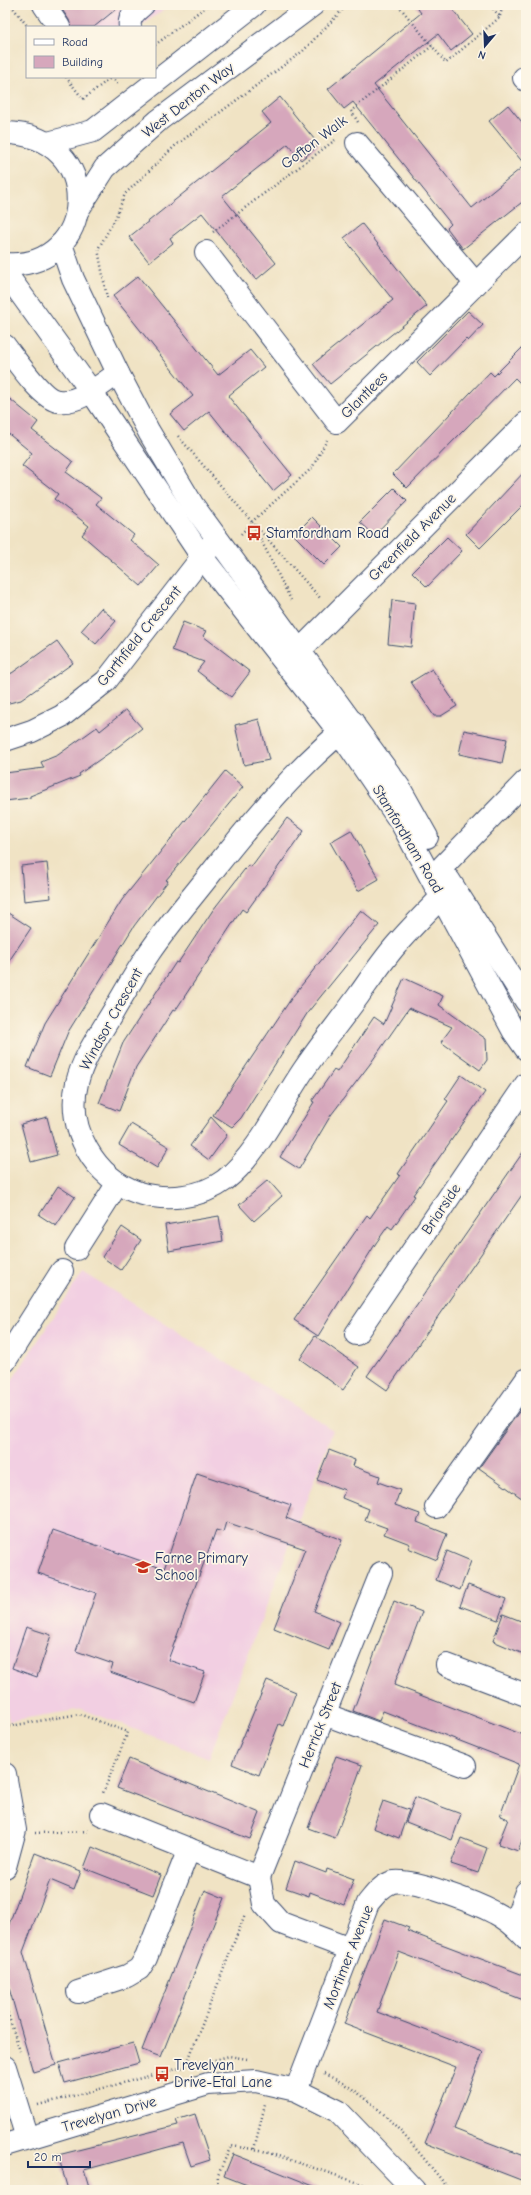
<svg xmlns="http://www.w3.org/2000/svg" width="531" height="2195" font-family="'Comic Neue',sans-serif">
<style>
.built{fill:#f2cfe2}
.building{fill:#d6a7bc}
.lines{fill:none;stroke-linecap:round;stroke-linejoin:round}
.minor-casing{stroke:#3b4a6d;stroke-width:24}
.major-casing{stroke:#3b4a6d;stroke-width:24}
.path{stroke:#3b4a6d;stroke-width:2.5;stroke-dasharray:1 3;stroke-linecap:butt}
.minor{stroke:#fff;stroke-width:22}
.major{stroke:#fff;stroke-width:22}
.labels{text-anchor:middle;stroke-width:3.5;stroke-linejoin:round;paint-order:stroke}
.street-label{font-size:15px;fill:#1b2f5e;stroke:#fcf5e5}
.poi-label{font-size:15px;fill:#1b2f5e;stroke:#fcf5e5;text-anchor:start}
</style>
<rect width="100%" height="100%" fill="#fcf5e5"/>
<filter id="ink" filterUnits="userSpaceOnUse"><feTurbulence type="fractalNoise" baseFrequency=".025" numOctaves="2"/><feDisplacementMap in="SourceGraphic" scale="8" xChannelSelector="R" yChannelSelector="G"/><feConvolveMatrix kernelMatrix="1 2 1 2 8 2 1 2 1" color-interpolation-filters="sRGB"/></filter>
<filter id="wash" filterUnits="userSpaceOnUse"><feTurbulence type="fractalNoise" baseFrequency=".012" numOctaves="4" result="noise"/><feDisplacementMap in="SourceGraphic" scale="16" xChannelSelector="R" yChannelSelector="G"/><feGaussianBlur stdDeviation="0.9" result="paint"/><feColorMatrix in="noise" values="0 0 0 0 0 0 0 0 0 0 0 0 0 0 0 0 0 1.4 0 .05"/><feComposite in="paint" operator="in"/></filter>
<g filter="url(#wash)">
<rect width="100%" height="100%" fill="#f0e3c4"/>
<g class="built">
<path d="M38,5H170L140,27H57Z"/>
<path d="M83,1272L333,1430L209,1758L82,1709L9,1721L5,1703V1391Z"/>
</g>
<g id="blocks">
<g class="building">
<path d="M59,5H121L94,27H71L69,20Z"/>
<path d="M415,5H449L472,34L451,51L438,34L374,85L472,208L525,165L489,121L508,105L526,127V199L463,249L447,228L451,224L353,102L344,109L328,89L421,13Z"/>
<path d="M280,97L319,145L301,160L288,144L222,196L276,263L256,280L202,213L170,238L173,243L149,262L129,237L271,123L262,112Z"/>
<path d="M362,224L427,306L330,384L313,364L393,300L344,238Z"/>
<path d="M138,276L218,375L250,350L264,367L228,396L292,475L273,491L209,411L184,431L170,414L193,396L113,296Z"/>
<path d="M468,311L483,325L468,341L466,339L430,376L417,362Z"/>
<path d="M526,344V389L515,378L407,488L393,474L490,372L494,376Z"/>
<path d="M5,395L38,422L32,430L73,462L66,472L101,498L96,504L134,535L130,540L159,565L141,586L82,535L89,526L54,499L58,494L22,466L32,453L5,431Z"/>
<path d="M526,470V502L480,548L466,534Z"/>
<path d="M394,488L407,501L374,535L360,522Z"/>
<path d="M312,517L342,547L324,565L294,535Z"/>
<path d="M447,537L462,551L427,587L412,572Z"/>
<path d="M392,600L415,603L411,647L388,644Z"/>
<path d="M101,608L116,621L96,644L81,631Z"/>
<path d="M183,622L206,631L203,636L250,672L231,697L197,671L204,662L172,650Z"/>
<path d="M57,641L73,663L21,700L5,704V675L12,673Z"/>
<path d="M432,669L457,706L441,716H434L411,682Z"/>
<path d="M126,710L142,728L119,746L79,774L80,776L30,796V798L5,801V773L44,768L41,762L58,755L97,727L100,731Z"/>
<path d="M259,719L269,760L244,765L235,725Z"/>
<path d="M464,730L507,739L502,763L459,754Z"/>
<path d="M225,771L243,787L166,880L168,881L134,926L68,1032L50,1076L27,1067L45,1023L122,900Z"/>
<path d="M287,818L304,831L246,912L242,909L175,1011L173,1010L136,1067L119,1111L99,1103L123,1043L176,962L178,963L213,910L248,865L251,867Z"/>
<path d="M351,830L379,879L358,891L330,842Z"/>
<path d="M47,863L51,898L24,901L21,866Z"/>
<path d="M361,910L379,925L308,1012L241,1118L232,1127L213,1115L293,996Z"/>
<path d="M5,911L31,928L5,967Z"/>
<path d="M404,978L443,996L439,1005L486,1039L487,1060L480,1070L441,1042L452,1027L409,1008L370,1064L331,1115L299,1169L280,1157L314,1102L312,1101L334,1070L337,1072L374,1017L384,1024Z"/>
<path d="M461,1075L485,1092L413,1195L415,1196L392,1229L388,1226L376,1243L318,1336L294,1320L367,1215L370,1218L400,1175L398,1174L448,1101L445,1099Z"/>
<path d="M47,1117L57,1155L31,1162L21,1124Z"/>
<path d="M211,1117L227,1135L209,1160L190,1146Z"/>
<path d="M131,1124L169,1147L157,1168L119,1145Z"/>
<path d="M526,1148V1189L387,1390L367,1376Z"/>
<path d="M268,1180L282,1196L254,1221L239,1205Z"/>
<path d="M58,1186L75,1197L56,1226L39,1215Z"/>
<path d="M219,1216L223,1241L169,1251L165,1225Z"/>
<path d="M122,1227L141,1240L121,1270L102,1257Z"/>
<path d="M315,1336L359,1367L343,1390L300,1359Z"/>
<path d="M526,1402V1501L479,1468Z"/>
<path d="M329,1450L355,1460L353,1466L380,1476L378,1482L400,1490L395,1505L420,1514L417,1522L447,1534L437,1560L408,1548L410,1544L384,1534L387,1528L365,1520L369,1509L342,1498L345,1490L317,1480Z"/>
<path d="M197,1473L291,1505L286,1518L342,1540L314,1611L340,1622L329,1650L274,1628L305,1549L226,1522L223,1532L216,1530L168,1660L205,1672L194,1702L110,1672L113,1664L76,1651L96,1593L38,1573L53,1530L164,1569Z"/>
<path d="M447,1551L471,1561L460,1590L436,1580Z"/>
<path d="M468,1585L506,1599L498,1620L460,1606Z"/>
<path d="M394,1601L422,1612L394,1685L526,1736V1829L518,1851L498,1844L508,1819L500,1816L519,1764L383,1711L379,1721L353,1711Z"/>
<path d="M503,1614L526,1623V1655L493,1641Z"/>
<path d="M26,1627L51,1635L37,1677L12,1668Z"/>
<path d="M267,1680L296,1692L283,1726L279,1724L259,1775L232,1764Z"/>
<path d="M336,1756L362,1765L335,1838L308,1828Z"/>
<path d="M129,1759L260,1813L250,1839L117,1788Z"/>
<path d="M415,1797L461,1814L452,1840L406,1822Z"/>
<path d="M383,1801L409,1810L399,1838L373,1828Z"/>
<path d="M461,1838L487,1848L478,1873L451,1864Z"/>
<path d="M92,1847L161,1875L153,1895L84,1868Z"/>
<path d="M35,1853L81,1871L74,1890L50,1880L23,1952L56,2065L33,2072L5,1974V1935Z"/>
<path d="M295,1861L326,1873L327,1869L354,1879L344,1905L310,1892L309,1896L286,1888Z"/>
<path d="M205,1890L224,1898L161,2057L142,2050Z"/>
<path d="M385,1919L409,1928L407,1931L526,1976V2001L399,1952L377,2012L483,2052L454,2129L526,2157V2182L425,2143L456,2067L344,2024Z"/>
<path d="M133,2043L139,2063L65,2083L59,2063Z"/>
<path d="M195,2114L210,2160L191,2166L183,2143L84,2170L90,2190H68L58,2155L178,2125L176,2120Z"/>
<path d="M233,2154L321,2189V2190H260L224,2176Z"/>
</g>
</g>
</g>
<g filter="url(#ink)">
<use href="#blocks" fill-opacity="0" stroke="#3b4a6d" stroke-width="1"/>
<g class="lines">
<defs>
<g id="minor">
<path d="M44,5L59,27"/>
<path d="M130,27C128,17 136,11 143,5"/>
<path d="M524,78L526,80"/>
<path d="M48,143L93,131L254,5"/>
<path d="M357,143L476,284"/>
<path d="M78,210L105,168L159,120L313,5"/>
<path d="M206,252L337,422L526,234"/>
<path d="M5,346C15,359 43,400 58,401C79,404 102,384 118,373"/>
<path d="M299,651L526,423"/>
<path d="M353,722C299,765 254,819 211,873C190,900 168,925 149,953C136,972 125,992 113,1012C100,1034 83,1057 77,1083C66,1128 94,1178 139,1193C166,1201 201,1198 225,1180C259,1153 280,1104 305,1068C322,1043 341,1020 359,995C371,978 383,960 397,944C414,924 434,905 452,886"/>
<path d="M5,740L32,731L62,716L106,681L213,543"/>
<path d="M443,866L526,781"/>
<path d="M76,1249L118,1183"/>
<path d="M356,1334L526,1084"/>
<path d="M5,1361L62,1271"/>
<path d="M436,1507L526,1380"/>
<path d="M447,1665L526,1695"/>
<path d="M324,1714L465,1766"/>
<path d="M5,1774L15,1830L5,1867"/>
<path d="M101,1814L259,1877"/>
<path d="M514,1925L526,1892"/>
<path d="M350,1949L281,1923L264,1904L259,1877L381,1573"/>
<path d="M78,1992L127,1976L139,1969L146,1958L189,1849"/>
<path d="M5,2067L27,2138"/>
<path d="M296,2090L368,1903C374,1896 380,1887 390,1883C406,1875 478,1904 495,1913C507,1919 517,1928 526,1938"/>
<path d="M5,2145L208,2084L256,2081L296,2090L338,2111L414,2190"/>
</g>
<g id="major">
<path d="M5,133C106,134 98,271 5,264"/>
<path d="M61,244L73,279L118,373L149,432L192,504L399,787L427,837"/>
<path d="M5,272L91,391L202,557L340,733L402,824L514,1032L526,1049"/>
<path d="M449,880L526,1001"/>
</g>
</defs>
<use href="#minor" class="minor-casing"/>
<use href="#major" class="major-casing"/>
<g class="path">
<path d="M11,5L28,27"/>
<path d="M398,5L446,63L500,17L490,5"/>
<path d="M500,16L503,5"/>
<path d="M155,45L208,5"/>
<path d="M66,77L83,99L112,77"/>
<path d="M112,77L118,85"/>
<path d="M358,122L351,111L432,46"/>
<path d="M213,232L335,140"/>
<path d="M107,298L98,249L115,219L125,194L176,145L303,51L347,5"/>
<path d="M178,436L252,522L291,600"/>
<path d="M255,525L321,599"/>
<path d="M241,534L256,518L312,468L327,440"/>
<path d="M5,1727L79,1714L128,1732L103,1793"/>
<path d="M35,1833L88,1831"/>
<path d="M5,2005L20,2051"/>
<path d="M211,2061L229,2056L247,2059"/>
<path d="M186,2066L245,1914"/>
<path d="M324,2074C379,2097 412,2145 450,2190"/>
<path d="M38,2105L188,2066"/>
<path d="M254,2149L265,2105"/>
<path d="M217,2190L218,2175L231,2146L260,2150L380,2190"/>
</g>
<use href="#minor" class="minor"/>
<use href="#major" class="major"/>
</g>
</g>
<defs>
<symbol id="bus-bare" viewBox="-9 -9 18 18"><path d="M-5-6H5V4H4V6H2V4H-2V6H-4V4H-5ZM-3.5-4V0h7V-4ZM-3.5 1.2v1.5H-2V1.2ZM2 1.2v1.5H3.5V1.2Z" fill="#c8321e" stroke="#fcf5e5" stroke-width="2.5" paint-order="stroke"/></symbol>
<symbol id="school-bare" viewBox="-9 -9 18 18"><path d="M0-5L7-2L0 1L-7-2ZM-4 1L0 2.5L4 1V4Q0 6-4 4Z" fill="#c8321e" stroke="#fcf5e5" stroke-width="2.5" paint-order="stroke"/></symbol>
</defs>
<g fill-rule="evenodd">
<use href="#bus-bare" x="243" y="522" width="22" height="22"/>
<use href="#school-bare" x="132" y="1556" width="22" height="22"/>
<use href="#bus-bare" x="151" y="2063" width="22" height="22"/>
</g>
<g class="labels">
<g class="street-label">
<text transform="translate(188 100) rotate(-38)" y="5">West Denton Way</text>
<text transform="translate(314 142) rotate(-37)" y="5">Gofton Walk</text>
<text transform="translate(364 395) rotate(-45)" y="5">Glantlees</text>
<text transform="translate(412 537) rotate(-45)" y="5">Greenfield Avenue</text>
<text transform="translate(139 636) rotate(-51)" y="5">Garthfield Crescent</text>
<text transform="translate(408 839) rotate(59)" y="5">Stamfordham Road</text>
<text transform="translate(111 1019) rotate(-61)" y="5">Windsor Crescent</text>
<text transform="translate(441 1209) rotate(-56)" y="5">Briarside</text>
<text transform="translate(320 1725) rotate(-68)" y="5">Herrick Street</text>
<text transform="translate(348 1957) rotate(-68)" y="5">Mortimer Avenue</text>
<text transform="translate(109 2114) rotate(-16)" y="5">Trevelyan Drive</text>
</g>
<g class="poi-label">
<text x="266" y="538">Stamfordham Road</text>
<text x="155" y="1563">Farne Primary<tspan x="155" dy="17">School</tspan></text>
<text x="174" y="2070">Trevelyan<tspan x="174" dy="17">Drive-Etal Lane</tspan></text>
</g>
</g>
<rect width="531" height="2195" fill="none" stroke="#fcf5e5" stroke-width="20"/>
<rect x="26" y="26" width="130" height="52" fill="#fcf5e5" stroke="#a2a6af"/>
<rect x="34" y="39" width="20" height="6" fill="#ffffff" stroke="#a2a6af"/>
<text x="62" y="46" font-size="12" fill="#1b2f5e">Road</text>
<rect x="34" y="56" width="20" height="12" fill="#d6a7bc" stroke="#a2a6af"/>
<text x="62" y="66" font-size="12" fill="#1b2f5e">Building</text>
<g transform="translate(485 46) rotate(199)" stroke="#fcf5e5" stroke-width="3" paint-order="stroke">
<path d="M0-3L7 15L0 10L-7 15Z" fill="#1b2f5e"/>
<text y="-6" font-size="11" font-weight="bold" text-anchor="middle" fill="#1b2f5e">N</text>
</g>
<path d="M28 2161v6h62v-6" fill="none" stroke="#1b2f5e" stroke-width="2"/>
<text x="34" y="2161" font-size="12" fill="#1b2f5e" stroke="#fcf5e5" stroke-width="3" paint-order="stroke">20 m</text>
</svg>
